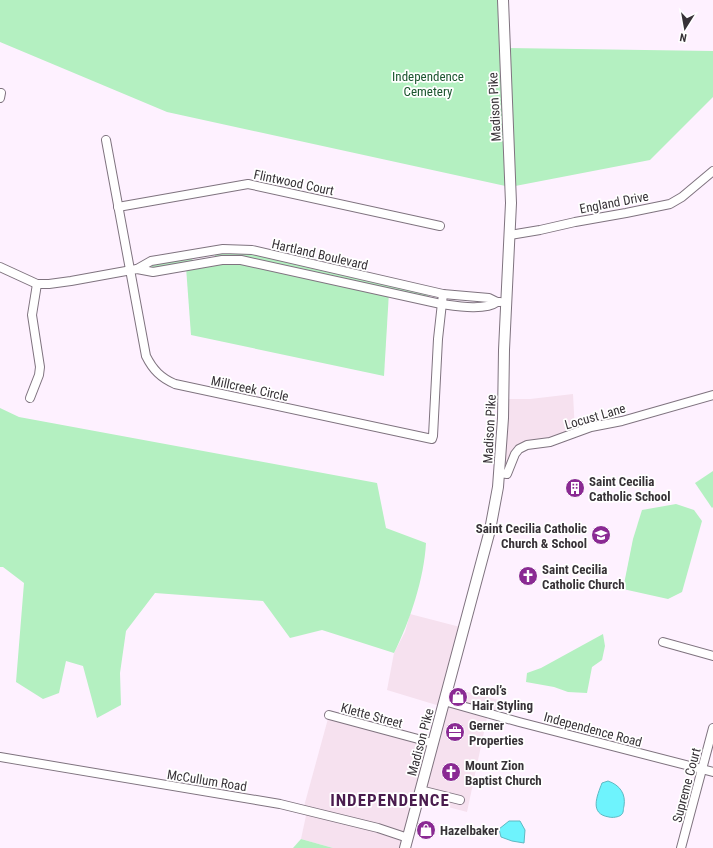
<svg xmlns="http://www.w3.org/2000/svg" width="713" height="848" font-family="'Roboto Condensed',sans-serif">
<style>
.commercial{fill:#f6e1ef}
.green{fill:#b4f0c1}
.water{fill:#6ef3fd;stroke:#5eb9c2}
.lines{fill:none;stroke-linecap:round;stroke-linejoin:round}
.minor-casing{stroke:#7f737f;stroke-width:10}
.major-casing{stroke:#7f737f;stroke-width:12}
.minor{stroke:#fff;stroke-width:8}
.major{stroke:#fff;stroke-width:10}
.labels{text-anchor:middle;stroke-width:3.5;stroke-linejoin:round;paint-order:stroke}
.park-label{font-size:13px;fill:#1c562f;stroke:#fff}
.street-label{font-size:13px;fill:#373237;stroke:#fff}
.poi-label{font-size:13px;font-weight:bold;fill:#373237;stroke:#fff;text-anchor:start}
.district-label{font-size:17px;font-weight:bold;letter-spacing:1px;fill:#4a1c4e;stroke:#fff}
</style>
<rect width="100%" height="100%" fill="#fef1ff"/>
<g class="commercial">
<path d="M573,394L575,432L519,449L507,474L499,473L504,399H530Z"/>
<path d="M410,614L464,628L448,687L499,700L494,715L488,713L467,812L418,799L405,848H333L301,839L307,811L303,810L329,715L433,743L443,707L387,690L394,653L405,632Z"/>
</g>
<g class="green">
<path d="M0,0H503L505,48L713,51V97L650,160L510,187L167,112L0,42Z"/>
<path d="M217,253H238L252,254L428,294V297L215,257V255Z"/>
<path d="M192,258L193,262L151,268L153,264Z"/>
<path d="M222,260L389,292L384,376L191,335L186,267Z"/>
<path d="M0,408L19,417L377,483L386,528L426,543C424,579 410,621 394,653L322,630L290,638L263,601L155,593L126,631L120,673L121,705L97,718L83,666L66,661L59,693L43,699L16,682L24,583L3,567H0Z"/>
<path d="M713,471V507L712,508L695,483Z"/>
<path d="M676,504L694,510L702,521L682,592L668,599L623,589L633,539L642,510Z"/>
<path d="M603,634L605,646L602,660L592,667L587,693L568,692L554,687L526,682L527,673L541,668Z"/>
<path d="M301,839L333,848H293Z"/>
</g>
<g class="water">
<path d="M608,781C620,785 626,794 624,806C623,809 624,813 621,815C619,817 612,818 609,817C589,814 597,796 602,783Z"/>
<path d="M509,821H520L525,830L524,843L512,841L501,837L499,829Z"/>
</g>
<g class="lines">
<defs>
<g id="minor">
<path d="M0,98L1,93"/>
<path d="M106,140L146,356C153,370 161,378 175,384L432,439L433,436L438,339L443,294"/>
<path d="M118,207L248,184L440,226"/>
<path d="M510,235L540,230L575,222L626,213L670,204L682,197L713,171"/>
<path d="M0,267L37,284H49L71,281L137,269L153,272L222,260H241L441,304C456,306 485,311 497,302"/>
<path d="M137,269L151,261L223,249L252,250L443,294L489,298L497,302H500"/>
<path d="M30,398L39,375L40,367L32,315L37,284"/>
<path d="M499,473L507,474L515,454L519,449L527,445L550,442L591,427L622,421L713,395"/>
<path d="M663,642L713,656"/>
<path d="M444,701L519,722L713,772"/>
<path d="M329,715L433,743"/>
<path d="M0,757L280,804L378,828L408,838"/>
<path d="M420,790L460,800"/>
<path d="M681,848L713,728"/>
</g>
<path id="major" d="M405,848L490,530L498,487L503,418L504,350L511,203L503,0"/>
</defs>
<use href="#minor" class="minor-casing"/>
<use href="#major" class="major-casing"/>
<use href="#minor" class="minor"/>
<use href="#major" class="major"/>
</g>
<defs>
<symbol id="building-disc" viewBox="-11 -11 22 22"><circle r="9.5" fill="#8a2a93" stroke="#fff"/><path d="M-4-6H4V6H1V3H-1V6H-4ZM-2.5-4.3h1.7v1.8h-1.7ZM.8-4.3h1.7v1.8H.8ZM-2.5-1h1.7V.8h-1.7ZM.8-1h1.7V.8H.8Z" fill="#fff"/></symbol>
<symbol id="school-disc" viewBox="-11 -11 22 22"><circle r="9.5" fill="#8a2a93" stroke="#fff"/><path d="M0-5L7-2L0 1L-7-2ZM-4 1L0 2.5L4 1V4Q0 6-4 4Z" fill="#fff"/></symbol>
<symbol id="church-disc" viewBox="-11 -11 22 22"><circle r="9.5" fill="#8a2a93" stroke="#fff"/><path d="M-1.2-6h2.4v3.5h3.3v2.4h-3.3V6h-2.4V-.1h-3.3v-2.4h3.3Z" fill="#fff"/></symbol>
<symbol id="shop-disc" viewBox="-11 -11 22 22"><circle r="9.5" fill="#8a2a93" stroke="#fff"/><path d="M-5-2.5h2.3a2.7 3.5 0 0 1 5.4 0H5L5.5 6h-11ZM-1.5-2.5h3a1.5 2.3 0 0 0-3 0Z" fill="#fff"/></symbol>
<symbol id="office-disc" viewBox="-11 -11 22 22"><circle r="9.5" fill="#8a2a93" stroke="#fff"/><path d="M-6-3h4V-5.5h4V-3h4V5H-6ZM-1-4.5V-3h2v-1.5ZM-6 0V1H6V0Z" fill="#fff"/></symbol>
</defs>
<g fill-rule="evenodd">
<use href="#building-disc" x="564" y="477" width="22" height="22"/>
<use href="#school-disc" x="590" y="524" width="22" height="22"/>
<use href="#church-disc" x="517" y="565" width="22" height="22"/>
<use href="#shop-disc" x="447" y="686" width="22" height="22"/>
<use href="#office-disc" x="444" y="721" width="22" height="22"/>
<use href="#church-disc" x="440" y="761" width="22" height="22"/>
<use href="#shop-disc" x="415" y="819" width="22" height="22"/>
</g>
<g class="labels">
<g class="park-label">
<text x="428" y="81">Independence<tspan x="428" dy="15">Cemetery</tspan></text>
</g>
<g class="street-label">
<text transform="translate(494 107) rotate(-93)" y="5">Madison Pike</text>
<text transform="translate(294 182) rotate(12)" y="5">Flintwood Court</text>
<text transform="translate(614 202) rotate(-11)" y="5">England Drive</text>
<text transform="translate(320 254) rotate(13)" y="5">Hartland Boulevard</text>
<text transform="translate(250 388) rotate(12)" y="5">Millcreek Circle</text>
<text transform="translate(595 416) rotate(-16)" y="5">Locust Lane</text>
<text transform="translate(489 429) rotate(-87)" y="5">Madison Pike</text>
<text transform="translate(372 715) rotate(15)" y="5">Klette Street</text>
<text transform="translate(593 729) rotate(15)" y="5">Independence Road</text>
<text transform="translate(420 742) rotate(-75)" y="5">Madison Pike</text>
<text transform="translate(207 780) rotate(9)" y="5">McCullum Road</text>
<text transform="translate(686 785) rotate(-75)" y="5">Supreme Court</text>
</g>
<g class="poi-label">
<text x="589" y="486">Saint Cecilia<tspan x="589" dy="15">Catholic School</tspan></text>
<text x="587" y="533" text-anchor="end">Saint Cecilia Catholic<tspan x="587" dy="15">Church &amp; School</tspan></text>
<text x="542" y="574">Saint Cecilia<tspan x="542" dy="15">Catholic Church</tspan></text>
<text x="472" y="695">Carol’s<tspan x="472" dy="15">Hair Styling</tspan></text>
<text x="469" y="730">Gerner<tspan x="469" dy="15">Properties</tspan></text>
<text x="465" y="770">Mount Zion<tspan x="465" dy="15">Baptist Church</tspan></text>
<text x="440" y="835">Hazelbaker</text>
</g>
<g class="district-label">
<text x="390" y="806">INDEPENDENCE</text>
</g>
</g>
<g transform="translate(685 28) rotate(191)" stroke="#ffffff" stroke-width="3" paint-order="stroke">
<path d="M0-3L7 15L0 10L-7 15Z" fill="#373237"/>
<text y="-6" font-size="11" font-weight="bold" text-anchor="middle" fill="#373237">N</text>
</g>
</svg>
